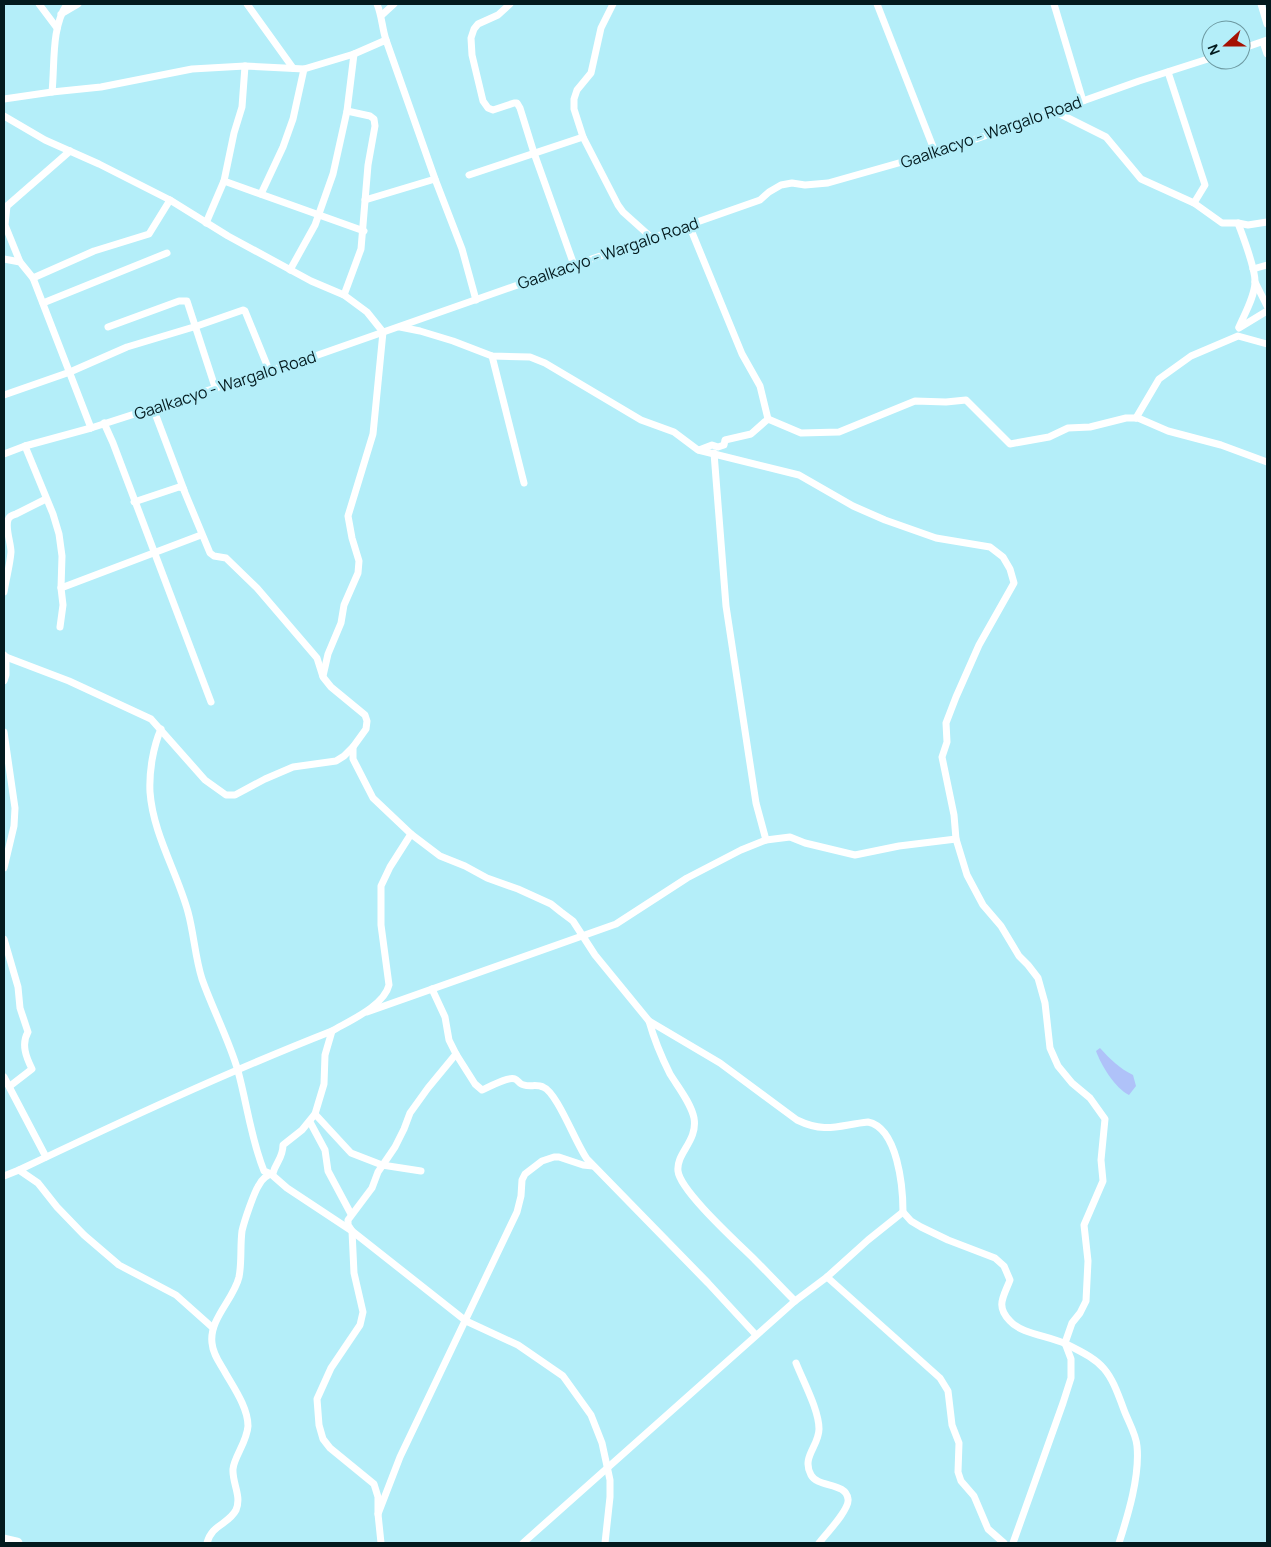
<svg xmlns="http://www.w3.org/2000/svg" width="1271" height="1547" font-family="Manrope,sans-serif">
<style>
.water{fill:#afc2f9}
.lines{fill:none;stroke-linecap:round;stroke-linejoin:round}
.street{stroke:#fff;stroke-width:7}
.primary{stroke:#fff;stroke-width:11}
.labels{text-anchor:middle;stroke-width:5;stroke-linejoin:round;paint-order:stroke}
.street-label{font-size:16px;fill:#031a1e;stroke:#b4eef9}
</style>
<rect width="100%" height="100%" fill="#b4eef9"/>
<path class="water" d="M1100,1048C1110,1059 1119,1068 1133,1075L1136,1086L1129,1095C1115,1088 1101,1065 1096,1051Z"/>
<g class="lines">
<g class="street">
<path d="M39,4L57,28"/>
<path d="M247,4L293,68"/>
<path d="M377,4C382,16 382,28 386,40"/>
<path d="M510,4L498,15L478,24L474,29L471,38L472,55L483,101L488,108L493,110L514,103H517L520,108L534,153L574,265"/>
<path d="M613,4L601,28L591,73L577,90L574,99V109L583,137L618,205L623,212L652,238"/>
<path d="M877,4L935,152"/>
<path d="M1054,4L1083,101"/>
<path d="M1261,4L1267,24"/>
<path d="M61,14L78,4"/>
<path d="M382,15L394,4"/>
<path d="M1263,42L1267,54"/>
<path d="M1241,49L1267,40"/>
<path d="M1168,72L1205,185L1194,203"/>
<path d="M52,92C55,63 51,28 67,4"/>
<path d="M4,99L52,92L101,87L192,69L245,66L304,69L354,54L386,40L435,179L462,249L476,300"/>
<path d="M1054,111L1106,137L1141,179L1194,203L1222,223H1238L1248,225L1267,222"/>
<path d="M4,116L45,140L99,164L170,200L228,236L311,281L344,295L367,312L383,332L373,434L348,516L352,538L359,561L358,573L344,605L341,623L328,654L323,676"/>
<path d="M469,175L583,137"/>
<path d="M224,181L364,231"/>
<path d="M261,194L283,147L293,119L304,69"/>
<path d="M365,200L435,179"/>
<path d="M206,223L224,181L234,133L242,107L245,66"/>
<path d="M1238,223C1243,237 1256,269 1255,283C1254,298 1245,313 1239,327"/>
<path d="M689,225L742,354L760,386L768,419"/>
<path d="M4,259L20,262L33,278L91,428"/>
<path d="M20,262L5,225L7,206L70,151"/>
<path d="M1253,269L1267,265"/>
<path d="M290,270L315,225L333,174L347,111L354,54"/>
<path d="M33,278L94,251L149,234L170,200"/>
<path d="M1255,282L1267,306"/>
<path d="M344,295L361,249L368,165L375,126L374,119L370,116L347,111"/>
<path d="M43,303L167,253"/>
<path d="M108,327L179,301H187L215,387"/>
<path d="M400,327L420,331L453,341L492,356L530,357L545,363L641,420L674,432L698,450L799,475L853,506L885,520L936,538L990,547L1003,557L1010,569L1014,583L979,645L956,697L946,723L947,742L942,757L954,815L956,839L967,875L983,905L1001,926L1019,956L1028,965L1038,978L1045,1003L1050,1048L1058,1066L1072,1083L1090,1098L1105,1119L1101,1160L1103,1181L1084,1225L1088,1261L1086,1301L1080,1313L1072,1323L1065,1343L1071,1359V1378L1063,1403L1013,1543"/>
<path d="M1239,328L1267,311"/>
<path d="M492,356L524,483"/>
<path d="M4,395L70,372L127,347L197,326L243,310L245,311L269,370"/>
<path d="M153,408L184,490"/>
<path d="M1136,418L1159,379L1191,356L1238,336L1267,344"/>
<path d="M104,423L113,443L211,702"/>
<path d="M25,446L53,514L59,534L62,556L61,588L63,605L60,627"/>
<path d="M699,450L712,445L718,447L724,445L725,440L751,434L768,419L801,433L839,432L915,401L946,402L966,400L1010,444L1049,437L1068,428L1090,427L1126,418H1138L1168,431L1221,445L1267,462"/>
<path d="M714,453L726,606L756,803L766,840"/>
<path d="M4,454L25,446L91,428L315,356L760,200L769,192L781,185L792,183L805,185L828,183L948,149L1139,81L1211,58"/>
<path d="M134,502L179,487L183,488L210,553L214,556L226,558L257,588L317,658L323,677L331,687L365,715L367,721L366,729L353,747V759L373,798L411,834L440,856L465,866L487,878L518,889L551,904L561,912L573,921L595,955L649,1021L720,1063L797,1120C826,1134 839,1125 868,1122C898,1128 903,1188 903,1212L911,1221L921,1227L948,1240L995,1258L1004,1266L1010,1280C1004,1296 995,1306 1010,1321C1021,1334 1050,1336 1066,1344C1105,1363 1109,1369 1124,1410C1128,1421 1136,1434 1137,1446C1140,1476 1128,1515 1119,1543"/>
<path d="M61,588L201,535"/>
<path d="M4,592C6,579 10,565 11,552C11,543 5,528 8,520C9,516 12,515 16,514L46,499"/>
<path d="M6,657L69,681L151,719L205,780L226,795H235L265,779L293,767L336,761L344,756L353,747"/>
<path d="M4,681L6,675V657L4,655"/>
<path d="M161,729C153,747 149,772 150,792C153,834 177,872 188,912C194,934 195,957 202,979C213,1010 229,1040 238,1071C247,1104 251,1139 264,1171L271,1174L287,1188L352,1231L466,1321L518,1345L563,1376L591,1415L602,1443L610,1480V1497L605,1543"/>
<path d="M4,732L15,808L14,826L4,868"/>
<path d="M4,939L18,987L20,1008L28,1032C21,1044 26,1057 32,1069L10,1086"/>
<path d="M432,989L445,1017L449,1040L456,1054L475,1084L482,1090C489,1087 508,1076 515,1079C518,1080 520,1085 524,1085C530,1087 537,1084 543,1087C557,1092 576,1144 587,1159L708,1283L756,1335"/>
<path d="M367,1012L616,924L687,878L741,850L766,840L790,837L805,843L855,855L899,846L956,839"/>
<path d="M649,1021C654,1039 662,1058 670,1074C678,1087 691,1103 694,1118C698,1141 676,1153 678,1171C680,1191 739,1244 755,1260C769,1274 782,1288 795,1301"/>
<path d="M4,1077L46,1157"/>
<path d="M315,1114L351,1153L382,1165L421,1171"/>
<path d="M310,1122L325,1150L328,1171L351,1214"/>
<path d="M4,1176L19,1170"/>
<path d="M827,1277L940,1378L948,1391L952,1425L959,1443L958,1472L961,1481L974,1496L988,1529L1004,1543"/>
<path d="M213,1328L176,1295L119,1265L84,1235L57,1207L38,1183L19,1170C122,1121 225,1073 332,1031"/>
<path d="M796,1363C803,1381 819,1410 819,1429C819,1446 801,1457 811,1475C818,1488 846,1482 848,1499C850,1509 826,1534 819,1543"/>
<path d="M378,1514V1497L374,1484L330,1448L323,1439L319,1425L317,1399L331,1368L360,1325L363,1312L354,1273L352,1231L348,1225V1220L372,1188L378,1172L395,1147L404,1129L410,1113L428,1088L456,1054"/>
<path d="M207,1543C212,1524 228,1525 236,1510C242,1496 232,1483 233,1469C234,1457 247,1442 248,1426C248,1408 234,1388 226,1374C220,1363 213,1355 212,1343C209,1319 234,1299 239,1277C242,1262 240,1246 242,1231C244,1222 254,1192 259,1185C262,1179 267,1175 273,1173C276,1162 283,1158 283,1145L302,1130L315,1114L324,1084L325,1055L332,1031C349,1021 384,1006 389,985L381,925V886L390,867L411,834"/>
<path d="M381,1543L378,1514L400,1457L517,1212L521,1196L522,1180L525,1174L542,1161L554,1157H559L583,1165L593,1166"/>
<path d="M523,1543L795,1301L827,1277L868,1240L903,1212"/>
</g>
<path class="primary" d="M4,1540L17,1543"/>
</g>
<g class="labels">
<g class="street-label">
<text transform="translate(991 132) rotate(-19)" y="6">Gaalkacyo - Wargalo Road</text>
<text transform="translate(608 253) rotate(-19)" y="6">Gaalkacyo - Wargalo Road</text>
<text transform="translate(225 385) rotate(-18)" y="6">Gaalkacyo - Wargalo Road</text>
</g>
</g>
<rect width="1271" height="1547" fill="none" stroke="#031a1e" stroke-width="10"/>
<g transform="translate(1226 45) rotate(249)"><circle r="24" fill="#b4eef9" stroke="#6d99a1"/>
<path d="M0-4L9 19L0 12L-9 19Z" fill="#a51103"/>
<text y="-8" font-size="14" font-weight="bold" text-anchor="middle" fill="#031a1e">N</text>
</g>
</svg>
